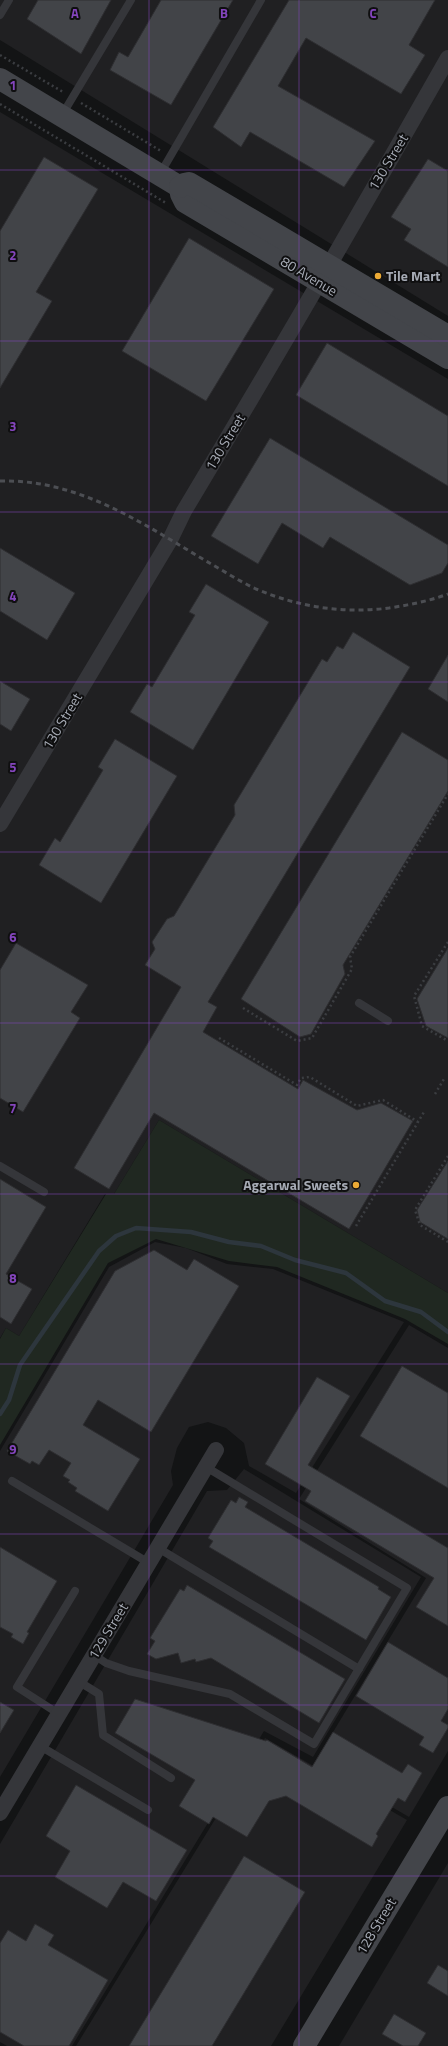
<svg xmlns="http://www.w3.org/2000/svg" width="448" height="2046" font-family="'Titillium Web',sans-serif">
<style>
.built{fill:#202022}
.green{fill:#202821}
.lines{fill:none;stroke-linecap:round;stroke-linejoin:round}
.stream{stroke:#2d363d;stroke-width:4.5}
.building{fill:#424448;stroke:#2e2e31}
.path{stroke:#3b3d41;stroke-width:2.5;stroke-dasharray:2 3;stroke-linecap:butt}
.service{stroke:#35363a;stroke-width:8}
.minor{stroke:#35363a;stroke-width:16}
.secondary{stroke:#43454a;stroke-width:22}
.rail{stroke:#4c4e53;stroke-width:3;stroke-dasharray:5 4;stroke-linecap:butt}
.grid{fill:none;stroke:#8445bd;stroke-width:1;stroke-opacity:0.55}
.poi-dot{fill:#ecaa35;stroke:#0f0f10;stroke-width:1.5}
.labels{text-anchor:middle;stroke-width:4;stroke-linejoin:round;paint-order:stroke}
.street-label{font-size:14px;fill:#a6abb5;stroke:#0f0f10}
.poi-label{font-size:14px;font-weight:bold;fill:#a6abb5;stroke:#0f0f10;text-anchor:start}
.grid-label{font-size:13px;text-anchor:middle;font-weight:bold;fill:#8445bd;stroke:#0f0f10;stroke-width:4;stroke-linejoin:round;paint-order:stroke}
</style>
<rect width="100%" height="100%" fill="#131415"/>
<g class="built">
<path d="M0,0H448V316L0,40Z"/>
<path d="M0,112L448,379V1293L159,1120L114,1194H105L19,1336L6,1328L0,1338Z"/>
<path d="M155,1242L186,1248L227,1264L273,1269L404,1322L296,1493L249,1466L244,1443L226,1428L208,1422L189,1427L177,1448L171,1471L173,1485L0,1777V1451L109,1267Z"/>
<path d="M409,1325L448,1348V1751L409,1817L315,1762L426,1578L299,1499Z"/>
<path d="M244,1469L421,1577L313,1757L264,1731L72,2046H7L0,2042V1844L207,1491L227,1490Z"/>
<path d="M265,1738L407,1820L271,2046H76Z"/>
<path d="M448,1863V2046H339Z"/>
</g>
<path class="green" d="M159,1120L448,1293V1344L405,1319L277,1267L229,1261L156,1239L108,1263L0,1445V1339L6,1328L19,1336L106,1194H114Z"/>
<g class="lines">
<path class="stream" d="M0,1414L9,1400L20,1365L99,1251L116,1236L136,1228L191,1232L229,1242L261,1246L295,1260L346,1273L385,1301L421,1312L448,1332"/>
</g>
<g class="building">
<path d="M38,0H111L81,54L27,19Z"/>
<path d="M161,0H233L171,105L110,70L119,52L128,57Z"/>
<path d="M289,0H435L409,45L425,55L401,94L306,38L278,86L375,141L344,187L250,132L241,147L213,127Z"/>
<path d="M44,157L98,189L36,292L52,301L0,388V231Z"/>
<path d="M428,159L448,171V267L404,240L411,229L391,217Z"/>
<path d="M189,238L274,289L206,401L122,351Z"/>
<path d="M327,343L448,416V486L296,395Z"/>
<path d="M270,438L448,545V563L442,573L410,585L330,537L323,548L282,523L258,564L211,536Z"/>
<path d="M0,548L75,593L47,640L0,611Z"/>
<path d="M206,584L269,622L193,750L130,712L147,684L152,687L195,615L189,612Z"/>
<path d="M353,632L410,667L208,1002L217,1007L203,1032L298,1089L303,1080L357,1110L381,1103L413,1121L349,1229L154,1113L109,1189L74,1168L181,987L145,965L155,949L152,942L167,919L174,916L235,815L234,805L322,659L327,662L337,646L343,649Z"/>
<path d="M448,655V702L428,689Z"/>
<path d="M0,681L30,699L11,731L0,724Z"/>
<path d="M402,732L448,760V791L343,965L345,974L311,1034L300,1037L241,999Z"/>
<path d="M115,739L177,776L101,903L39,865L55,838L60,842L103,770L98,767Z"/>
<path d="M16,943L88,985L71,1012L80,1018L23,1112L0,1098V970Z"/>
<path d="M448,948V1038L426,1026L417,999Z"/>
<path d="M448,1161V1239L420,1222L417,1210Z"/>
<path d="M0,1179L46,1207L6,1274L32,1289L11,1324L0,1317Z"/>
<path d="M154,1250L187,1270L194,1259L239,1286L151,1432L98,1400L83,1425L140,1459L108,1511L75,1491L77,1488L68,1482L70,1480L63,1476L71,1463L49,1450L39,1465L32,1461L30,1464L7,1451L115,1271Z"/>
<path d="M402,1366L448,1393V1488L360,1436Z"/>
<path d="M317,1377L350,1396L308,1465L448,1548V1626L416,1607L434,1578L305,1501L311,1491L265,1464Z"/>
<path d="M239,1497L248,1502L245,1507L379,1587L378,1589L391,1597L366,1640L209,1547L213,1541L208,1538L231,1500L236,1503Z"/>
<path d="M0,1547L57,1581L27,1632L29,1633L23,1644L11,1637L13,1634L0,1627Z"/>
<path d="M187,1585L345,1679L319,1723L211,1658L196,1662L195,1659L181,1663L178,1653L156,1659L147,1654L155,1641L150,1638L180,1589L184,1591Z"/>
<path d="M388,1642L448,1678V1709L441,1721L448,1725V1728L433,1753L419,1745L424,1737L356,1696Z"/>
<path d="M135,1699L266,1741L267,1740L312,1767L333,1732L402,1773L408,1764L422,1773L405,1802L398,1798L376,1834L378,1836L372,1847L286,1796L269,1801L247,1837L213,1817L209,1824L179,1806L195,1780L115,1733Z"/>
<path d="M0,1702L14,1710L0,1733Z"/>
<path d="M76,1785L187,1850L156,1901L123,1882L107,1908L55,1877L70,1851L46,1836Z"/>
<path d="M244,1856L305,1892L212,2046H129Z"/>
<path d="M35,1924L54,1935L48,1945L108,1980L69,2046H24L0,2032V1943L8,1930L26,1941Z"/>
<path d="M438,1965L448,1971V1996L427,1983Z"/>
<path d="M394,2014L426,2033L418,2046H403L382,2034Z"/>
</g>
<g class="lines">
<g class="path">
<path d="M0,55L63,92"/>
<path d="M81,103L161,151"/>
<path d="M0,104L166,203"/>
<path d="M448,942L414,996L422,1026L448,1041"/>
<path d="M243,1008L297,1041L312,1038L352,969L350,957L448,794"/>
<path d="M219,1038L297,1085L301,1078L310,1077L357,1106L383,1100L418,1122"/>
<path d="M435,1094L444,1079"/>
<path d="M448,1156L415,1210L420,1225L448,1242"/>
<path d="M356,1226L424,1112"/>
</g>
<g class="service">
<path d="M0,15L9,0"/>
<path d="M62,115L131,0"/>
<path d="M160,174L261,0"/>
<path d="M359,1003L388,1021"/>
<path d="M0,1166L44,1192"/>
<path d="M12,1481L149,1563"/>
<path d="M158,1548L359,1669"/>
<path d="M94,1655L106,1663L129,1671L230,1694L314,1744L407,1588L206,1467"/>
<path d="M78,1681L99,1694L103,1735L171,1778"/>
<path d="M59,1714L17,1687L75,1591"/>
<path d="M40,1746L148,1810"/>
</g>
<g class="minor">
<path d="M0,824L170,540L184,511C274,361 362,210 448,58"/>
<path d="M0,1813L216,1450"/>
</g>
<g class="secondary">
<path d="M0,79L180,187"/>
<path d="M180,187L181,194L185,202L448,358"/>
<path d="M180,187L184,184L189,183L448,336"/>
<path d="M304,2046L448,1807"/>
</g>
<path class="rail" d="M0,481C78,479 142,523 206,561C222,570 239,581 256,589C299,607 343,614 389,608C409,605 429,601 448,594"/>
</g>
<path class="grid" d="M149,0V2046M299,0V2046M0,170H448M0,341H448M0,512H448M0,682H448M0,852H448M0,1023H448M0,1194H448M0,1364H448M0,1534H448M0,1705H448M0,1876H448"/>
<g class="poi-dot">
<circle cx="378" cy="276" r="4"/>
<circle cx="356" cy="1185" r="4"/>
</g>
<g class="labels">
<g class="street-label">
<text transform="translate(388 162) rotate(-59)" y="5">130 Street</text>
<text transform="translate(309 276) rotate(31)" y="5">80 Avenue</text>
<text transform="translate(225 442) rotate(-59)" y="5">130 Street</text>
<text transform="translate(62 721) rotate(-59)" y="5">130 Street</text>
<text transform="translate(108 1631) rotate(-59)" y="5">129 Street</text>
<text transform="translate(376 1926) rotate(-59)" y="5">128 Street</text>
</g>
<g class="poi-label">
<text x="386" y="281">Tile Mart</text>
<text x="348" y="1190" text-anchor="end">Aggarwal Sweets</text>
</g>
</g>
<g class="grid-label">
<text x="75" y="18">A</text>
<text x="224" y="18">B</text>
<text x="373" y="18">C</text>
<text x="13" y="90">1</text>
<text x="13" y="260">2</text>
<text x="13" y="431">3</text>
<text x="13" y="601">4</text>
<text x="13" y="772">5</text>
<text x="13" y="942">6</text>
<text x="13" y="1113">7</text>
<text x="13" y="1283">8</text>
<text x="13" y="1454">9</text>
</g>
</svg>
